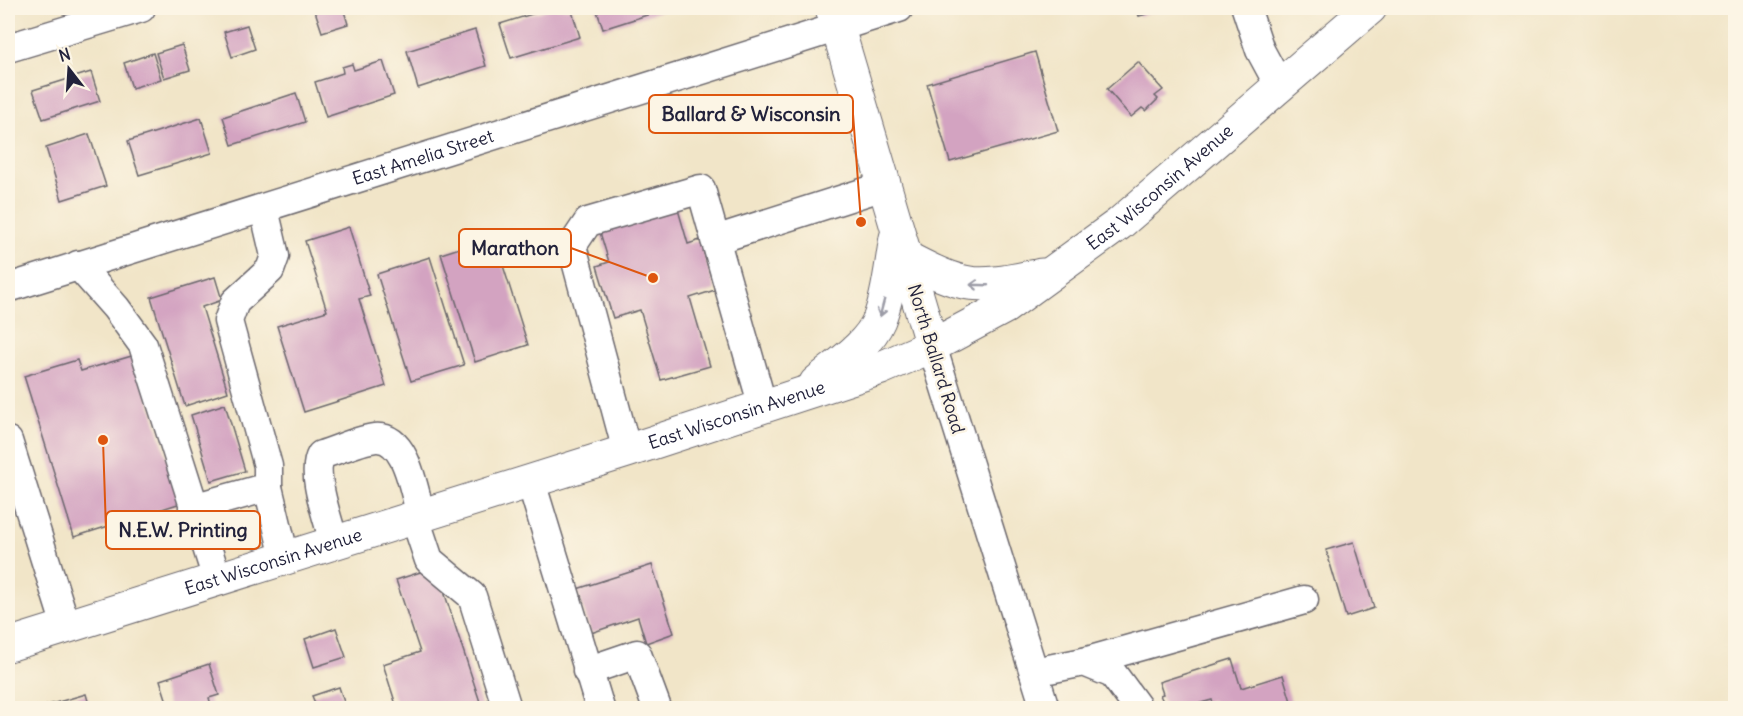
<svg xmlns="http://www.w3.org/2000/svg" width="1743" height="716" font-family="Delius,sans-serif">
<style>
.building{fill:#d3a3c1}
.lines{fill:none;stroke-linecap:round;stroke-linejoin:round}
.minor-casing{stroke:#6a666c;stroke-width:31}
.major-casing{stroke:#6a666c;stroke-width:35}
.minor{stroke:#fff;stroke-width:28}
.major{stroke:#fff;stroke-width:33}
.oneway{stroke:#9c9ca7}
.labels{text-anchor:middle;stroke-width:5;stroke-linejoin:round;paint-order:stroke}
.street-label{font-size:18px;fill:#22223b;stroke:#fcf5e5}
.leader{fill:none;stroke:#de560e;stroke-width:2}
.callout-dot{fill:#de560e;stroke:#fcf5e5;stroke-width:2}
.callout{fill:#fcf5e5;stroke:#de560e;stroke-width:2}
.callout-label{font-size:20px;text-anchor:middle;font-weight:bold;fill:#22223b}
</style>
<rect width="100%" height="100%" fill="#fcf5e5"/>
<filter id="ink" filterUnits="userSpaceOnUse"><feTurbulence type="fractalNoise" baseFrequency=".0167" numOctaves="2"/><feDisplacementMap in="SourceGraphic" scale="12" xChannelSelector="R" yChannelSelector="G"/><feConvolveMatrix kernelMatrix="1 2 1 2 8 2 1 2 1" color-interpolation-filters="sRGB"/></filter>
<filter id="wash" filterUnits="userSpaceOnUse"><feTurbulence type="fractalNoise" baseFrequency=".008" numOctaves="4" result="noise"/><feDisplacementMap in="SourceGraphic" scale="24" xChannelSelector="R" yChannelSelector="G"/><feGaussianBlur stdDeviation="1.35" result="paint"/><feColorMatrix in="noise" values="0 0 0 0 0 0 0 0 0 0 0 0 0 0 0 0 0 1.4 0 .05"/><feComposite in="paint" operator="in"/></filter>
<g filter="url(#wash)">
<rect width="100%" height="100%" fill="#f1e5c8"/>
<g id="blocks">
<g class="building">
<path d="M314,8H343L348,24L322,32Z"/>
<path d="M551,8H571L580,37L511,58L500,24Z"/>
<path d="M596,8H669L603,29Z"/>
<path d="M1136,8H1168L1139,16Z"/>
<path d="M247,25L255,49L232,57L224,32Z"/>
<path d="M475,30L486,66L418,88L407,51Z"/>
<path d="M182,45L190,70L164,78L156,53Z"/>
<path d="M1035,52L1058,131L950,162L927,84Z"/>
<path d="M153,53L161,79L132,88L124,63Z"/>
<path d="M383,61L394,95L326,117L315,82L343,73L342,67L352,64L354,70Z"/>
<path d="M1138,62L1163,90L1155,96L1158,99L1146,111L1142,108L1131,117L1107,89Z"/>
<path d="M91,72L100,101L43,119L33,90Z"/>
<path d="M296,93L305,122L232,145L223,117Z"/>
<path d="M201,118L212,153L139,175L128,141Z"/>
<path d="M89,134L106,186L62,200L46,148Z"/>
<path d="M677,206L688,244L700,240L715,290L690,298L710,366L661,380L640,310L613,318L597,266L609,262L599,229Z"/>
<path d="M349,227L370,296L359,299L386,386L304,412L277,326L327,311L305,241Z"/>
<path d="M494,237L528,345L475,362L441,254Z"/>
<path d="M430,257L464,365L411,381L377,274Z"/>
<path d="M215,277L222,300L202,307L228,392L185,406L151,297Z"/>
<path d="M135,355L181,503L74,537L24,376L77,360L81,371Z"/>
<path d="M225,404L245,471L211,481L191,415Z"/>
<path d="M1354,542L1374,608L1346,617L1326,550Z"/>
<path d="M652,565L674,633L646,643L638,617L591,633L577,589Z"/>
<path d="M436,567L482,708H397L383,664L420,652L396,580Z"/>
<path d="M336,628L346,657L314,667L305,639Z"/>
<path d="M1232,659L1241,688L1283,675L1293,708H1215L1212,700L1183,708H1166L1160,695L1163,694L1159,682Z"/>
<path d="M209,664L219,695L209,698L212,708H169L160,680Z"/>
<path d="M339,687L346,708H299L315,703L312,696Z"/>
<path d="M86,694L90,708H38Z"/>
</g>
</g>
</g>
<g filter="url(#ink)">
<use href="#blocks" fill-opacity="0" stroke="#6a666c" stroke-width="1.5"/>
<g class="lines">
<defs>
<g id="minor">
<path d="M1246,8L1260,50L1280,87"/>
<path d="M8,48L141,8"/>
<path d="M715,240L884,186"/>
<path d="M78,265L116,308L143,345L217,579"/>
<path id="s1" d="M8,288L899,8"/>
<path d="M932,346L1045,708"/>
<path d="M8,441L66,626"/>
<path d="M627,451L572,246L588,222L701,189L763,407"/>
<path d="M531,482L600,708"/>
<path d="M268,487L285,558"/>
<path d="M193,508L268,487V466L228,321L235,302L270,270L275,256L264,209"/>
<path d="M415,518L429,560L472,596L507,708"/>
<path d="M334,543C329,521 310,474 321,455C338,450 358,440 375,438C407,435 414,492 421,516"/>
<path d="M1084,662L1304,600"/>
<path d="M587,671L637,654L657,708"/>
<path d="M1034,672L1084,662L1113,674L1138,708"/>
</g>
<g id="major">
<path d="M832,8L932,346"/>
<path d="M905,257C968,290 973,288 1042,275"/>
<path d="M816,383C837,365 868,346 879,320C889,295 891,265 896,238"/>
<path id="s2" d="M8,645L627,451L881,368L932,346L1005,307L1119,224L1370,8"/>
</g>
</defs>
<use href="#minor" class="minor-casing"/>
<use href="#major" class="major-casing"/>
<use href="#minor" class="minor"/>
<use href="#major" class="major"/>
</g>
<defs><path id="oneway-shaft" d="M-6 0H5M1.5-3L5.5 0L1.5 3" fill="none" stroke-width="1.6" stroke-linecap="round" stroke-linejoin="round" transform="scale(1.5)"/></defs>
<g class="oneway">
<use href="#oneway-shaft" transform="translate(979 285) rotate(-178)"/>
<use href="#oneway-shaft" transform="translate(882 308) rotate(105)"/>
</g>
</g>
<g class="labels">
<g class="street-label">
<text dy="6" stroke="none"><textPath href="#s1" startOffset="435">East Amelia Street</textPath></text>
<text dy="6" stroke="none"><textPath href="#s2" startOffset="1250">East Wisconsin Avenue</textPath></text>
<text transform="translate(936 359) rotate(73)" y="6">North Ballard Road</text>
<text dy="6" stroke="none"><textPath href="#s2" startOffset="764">East Wisconsin Avenue</textPath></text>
<text dy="6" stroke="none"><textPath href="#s2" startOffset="278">East Wisconsin Avenue</textPath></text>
</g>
</g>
<path class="leader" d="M861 222L853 114M653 278L571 248M103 440L106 530"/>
<g class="callout-dot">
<circle cx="861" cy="222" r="6"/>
<circle cx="653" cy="278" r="6"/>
<circle cx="103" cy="440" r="6"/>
</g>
<g class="callout">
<rect x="649" y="95" width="204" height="38" rx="6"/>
<rect x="459" y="229" width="112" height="38" rx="6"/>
<rect x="106" y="511" width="154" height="38" rx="6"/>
</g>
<g class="callout-label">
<text x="751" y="121">Ballard &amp; Wisconsin</text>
<text x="515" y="255">Marathon</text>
<text x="183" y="537">N.E.W. Printing</text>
</g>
<rect width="1743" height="716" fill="none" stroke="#fcf5e5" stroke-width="30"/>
<g transform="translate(69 69) rotate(343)" stroke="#fcf5e5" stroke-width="4.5" paint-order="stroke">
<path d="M0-4.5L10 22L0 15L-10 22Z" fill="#22223b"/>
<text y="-9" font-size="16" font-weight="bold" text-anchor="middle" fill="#22223b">N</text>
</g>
</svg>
